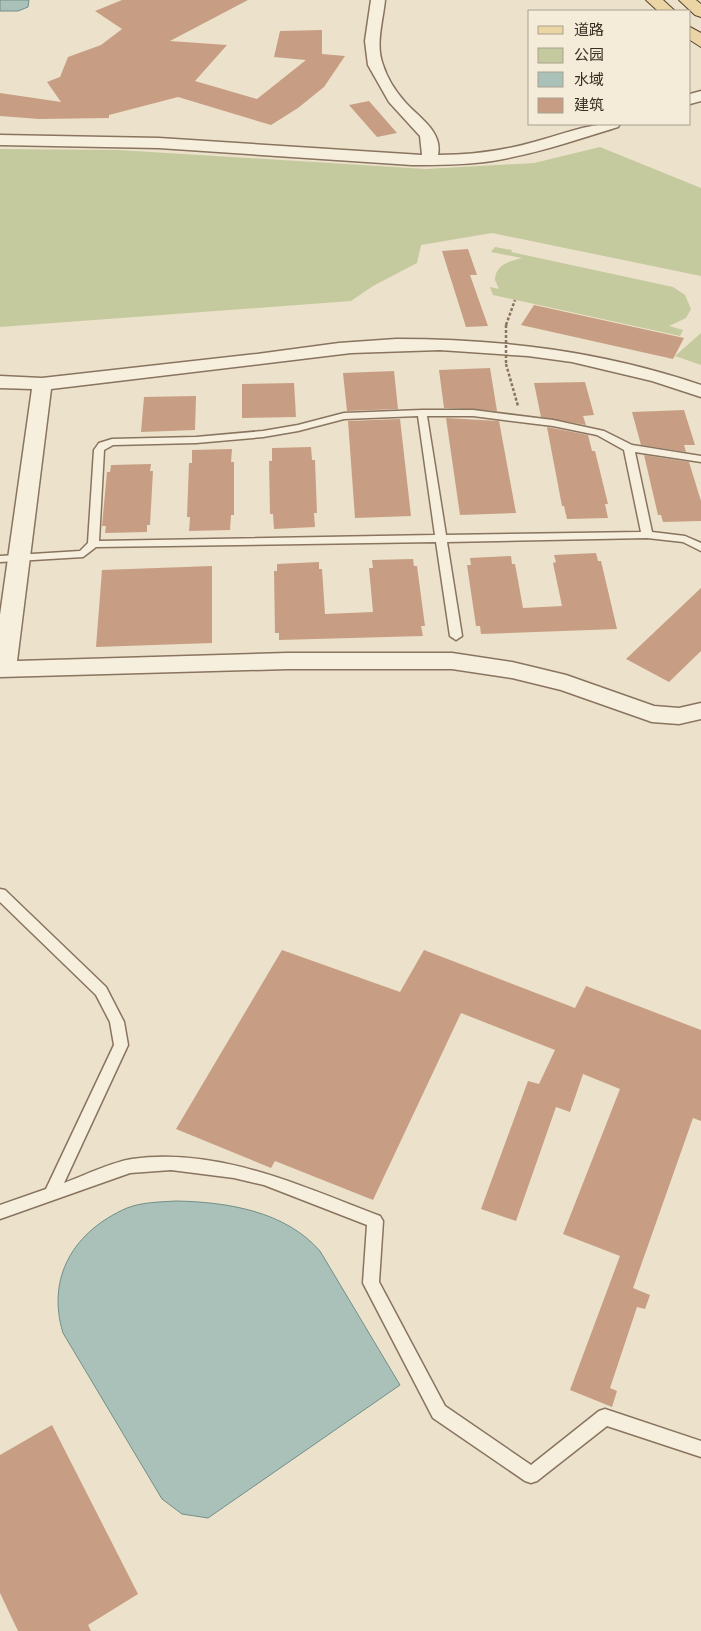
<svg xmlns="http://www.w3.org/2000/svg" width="701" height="1631" font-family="'IBM Plex Serif','Noto Sans SC',serif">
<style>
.green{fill:#c5ca9e}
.water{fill:#aac1ba;stroke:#718f87}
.building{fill:#c79e83}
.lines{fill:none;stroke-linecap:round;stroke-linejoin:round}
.lane-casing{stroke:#88745f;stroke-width:3}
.street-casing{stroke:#88745f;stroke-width:3}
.primary-casing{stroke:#564333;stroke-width:2}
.path{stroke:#88745f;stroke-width:2.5;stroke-dasharray:3 2;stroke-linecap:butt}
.lane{fill:#f7efdd;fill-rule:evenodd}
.street{fill:#f7efdd;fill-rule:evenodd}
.primary{fill:#ebd5a5;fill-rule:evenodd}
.path-bridge{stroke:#88745f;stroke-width:2.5;stroke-dasharray:3 2;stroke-linecap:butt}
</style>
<rect width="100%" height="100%" fill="#ece1ca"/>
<g class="green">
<path d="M600,147L701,188V276L492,233L421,245L417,263L373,286L351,301L0,327V149L119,150L426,169L534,163Z"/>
<path d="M495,247L512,250L511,252L673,287L685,295L691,309L686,318L669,326L683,330L680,336L493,295L490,287L499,289L495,280C495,265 510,261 522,258L491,252Z"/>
<path d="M701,333V365L675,356Z"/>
</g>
<g class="water">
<path d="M0,0H29L28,7L18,11H0Z"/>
<path d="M176,1201C227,1202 285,1211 320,1251L400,1385L208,1518L182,1514L162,1499L63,1333C46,1277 74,1231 127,1208C142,1202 161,1202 176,1201Z"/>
</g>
<g class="building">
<path d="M122,0H248L170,41L227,45L195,81L257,99L306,60L274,57L280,31L322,30V54L345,56L324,87L298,108L271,125L178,97L109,115V118L39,119L0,116V93L61,102L47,82L60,77L68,57L101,45L122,29L95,11Z"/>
<path d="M369,101L397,133L377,137L349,105Z"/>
<path d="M468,249L477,275H470L488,326L466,327L442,251Z"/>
<path d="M534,305L684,338L673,359L521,325Z"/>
<path d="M490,368L497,411L444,408L439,370Z"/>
<path d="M394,371L398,409L347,411L343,373Z"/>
<path d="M585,382L594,415L583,416L586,425L541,417L534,383Z"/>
<path d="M294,383L296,417L242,418V384Z"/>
<path d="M196,396L195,430L141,432L144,397Z"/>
<path d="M684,410L695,445H684L686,452L641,445L632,412Z"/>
<path d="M446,418L499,421L516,513L460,515Z"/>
<path d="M400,419L411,516L355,518L348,421Z"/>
<path d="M547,427L588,435L592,451H595L608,504H605L608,518L567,519L564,506H562Z"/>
<path d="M311,447L312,460H315L317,513H314L315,527L274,529L273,514H270L269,461H272V448Z"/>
<path d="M232,449L231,462H234V515H231L230,530L189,531L190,517H187L189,463H192V450Z"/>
<path d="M644,455L689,462L701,501V521L663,522L661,515H658Z"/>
<path d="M151,464L150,471H153L150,525H147V532L105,533L106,526H102L107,472H110L111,465Z"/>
<path d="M596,553L598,561H601L617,629L481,634L480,626H476L467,565H471L470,558L511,556L512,564H515L523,608L562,606L553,563L556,562L554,555Z"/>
<path d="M413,559L414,566H417L425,626H421L423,636L279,640V633H275L274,571H277V564L319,562V569H322L325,614L373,612L369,568H373L372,560Z"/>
<path d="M212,566V643L96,647L102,570Z"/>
<path d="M701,588V651L669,682L626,659Z"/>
<path d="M282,950L400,992L424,950L575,1008L586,986L701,1030V1121L693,1118L633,1288L650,1295L645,1309L637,1307L610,1388L617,1391L612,1407L570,1390L620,1256L563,1234L620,1089L583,1074L570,1112L556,1107L516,1221L481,1209L528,1081L539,1084L555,1050L461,1013L373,1200L275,1161L271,1168L176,1129Z"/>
<path d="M52,1425L138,1594L88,1625L91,1631H18L0,1593V1455Z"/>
</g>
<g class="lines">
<defs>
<g id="lane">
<path d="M422,410H473L553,420L604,431L632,445L701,456V462L635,452L652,532L685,536L701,543V551L683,542L647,538L447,542L462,636L456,640L450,636L436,542L96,547L83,557L0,562V556L80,551L88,543L94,450L99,443L112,439L196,437L263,431L298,425L344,413ZM418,416L435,535L99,541L104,450L113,445L196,443L263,437L298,431L344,419ZM427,416H473L553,426L597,435L624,450L641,532L446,535Z"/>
<path d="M0,889L5,890L106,987L124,1022L128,1045L64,1183C83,1176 112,1162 132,1159C219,1147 301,1186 380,1216L383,1221L379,1282L445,1406L531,1465L599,1411L605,1409L701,1441V1457L607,1426L537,1481L531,1483L525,1481L433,1418L363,1283L367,1225L264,1185L234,1178L171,1170L130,1173L0,1219V1205L46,1189L114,1045L110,1022L96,995L0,902Z"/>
</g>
<g id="street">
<path d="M371,0H385C383,21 375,45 383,65C387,78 396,92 405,102C418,117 443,131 438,155C471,155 502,151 534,142C562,135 590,122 620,124L618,127C576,140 535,154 492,161C466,165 439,165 412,165L159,148L0,145V135L159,138L422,155L420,136L389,102L368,65L365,41Z"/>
<path d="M701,91V101L690,104V94Z"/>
<path d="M396,339C501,339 601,351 701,385V397L652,381L572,362L528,356L440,350L351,353L51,389L17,661L287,653H452L512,662L566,675L654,706L679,708L701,703V719L679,724L652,722L561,690L512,678L452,669H287L0,677V615L32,389L0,388V376L42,378L257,354L339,343Z"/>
</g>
<g id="primary">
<path d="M646,0H663L675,11H658Z"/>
<path d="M679,0H696L701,4V17L695,15Z"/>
<path d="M690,27L701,33V47L690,40Z"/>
</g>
</defs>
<use href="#lane" class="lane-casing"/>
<use href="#street" class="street-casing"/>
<use href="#primary" class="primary-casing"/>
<g class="path">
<path d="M506,325L515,300"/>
<path d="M506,364L518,406"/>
</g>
<use href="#lane" class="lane"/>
<use href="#street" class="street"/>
<use href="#primary" class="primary"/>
<path class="path-bridge" d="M506,325V363"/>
</g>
<rect x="528" y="10" width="162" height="115" fill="#f4ecd9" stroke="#a9a090"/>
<rect x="538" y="26" width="25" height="8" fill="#ebd5a5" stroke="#a9a090"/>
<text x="574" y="35" font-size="15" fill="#392d22">道路</text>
<rect x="538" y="48" width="25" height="15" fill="#c5ca9e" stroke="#a9a090"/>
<text x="574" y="60" font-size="15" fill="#392d22">公园</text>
<rect x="538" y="72" width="25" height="15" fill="#aac1ba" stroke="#a9a090"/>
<text x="574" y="85" font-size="15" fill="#392d22">水域</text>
<rect x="538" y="98" width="25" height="15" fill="#c79e83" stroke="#a9a090"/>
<text x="574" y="110" font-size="15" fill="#392d22">建筑</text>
</svg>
